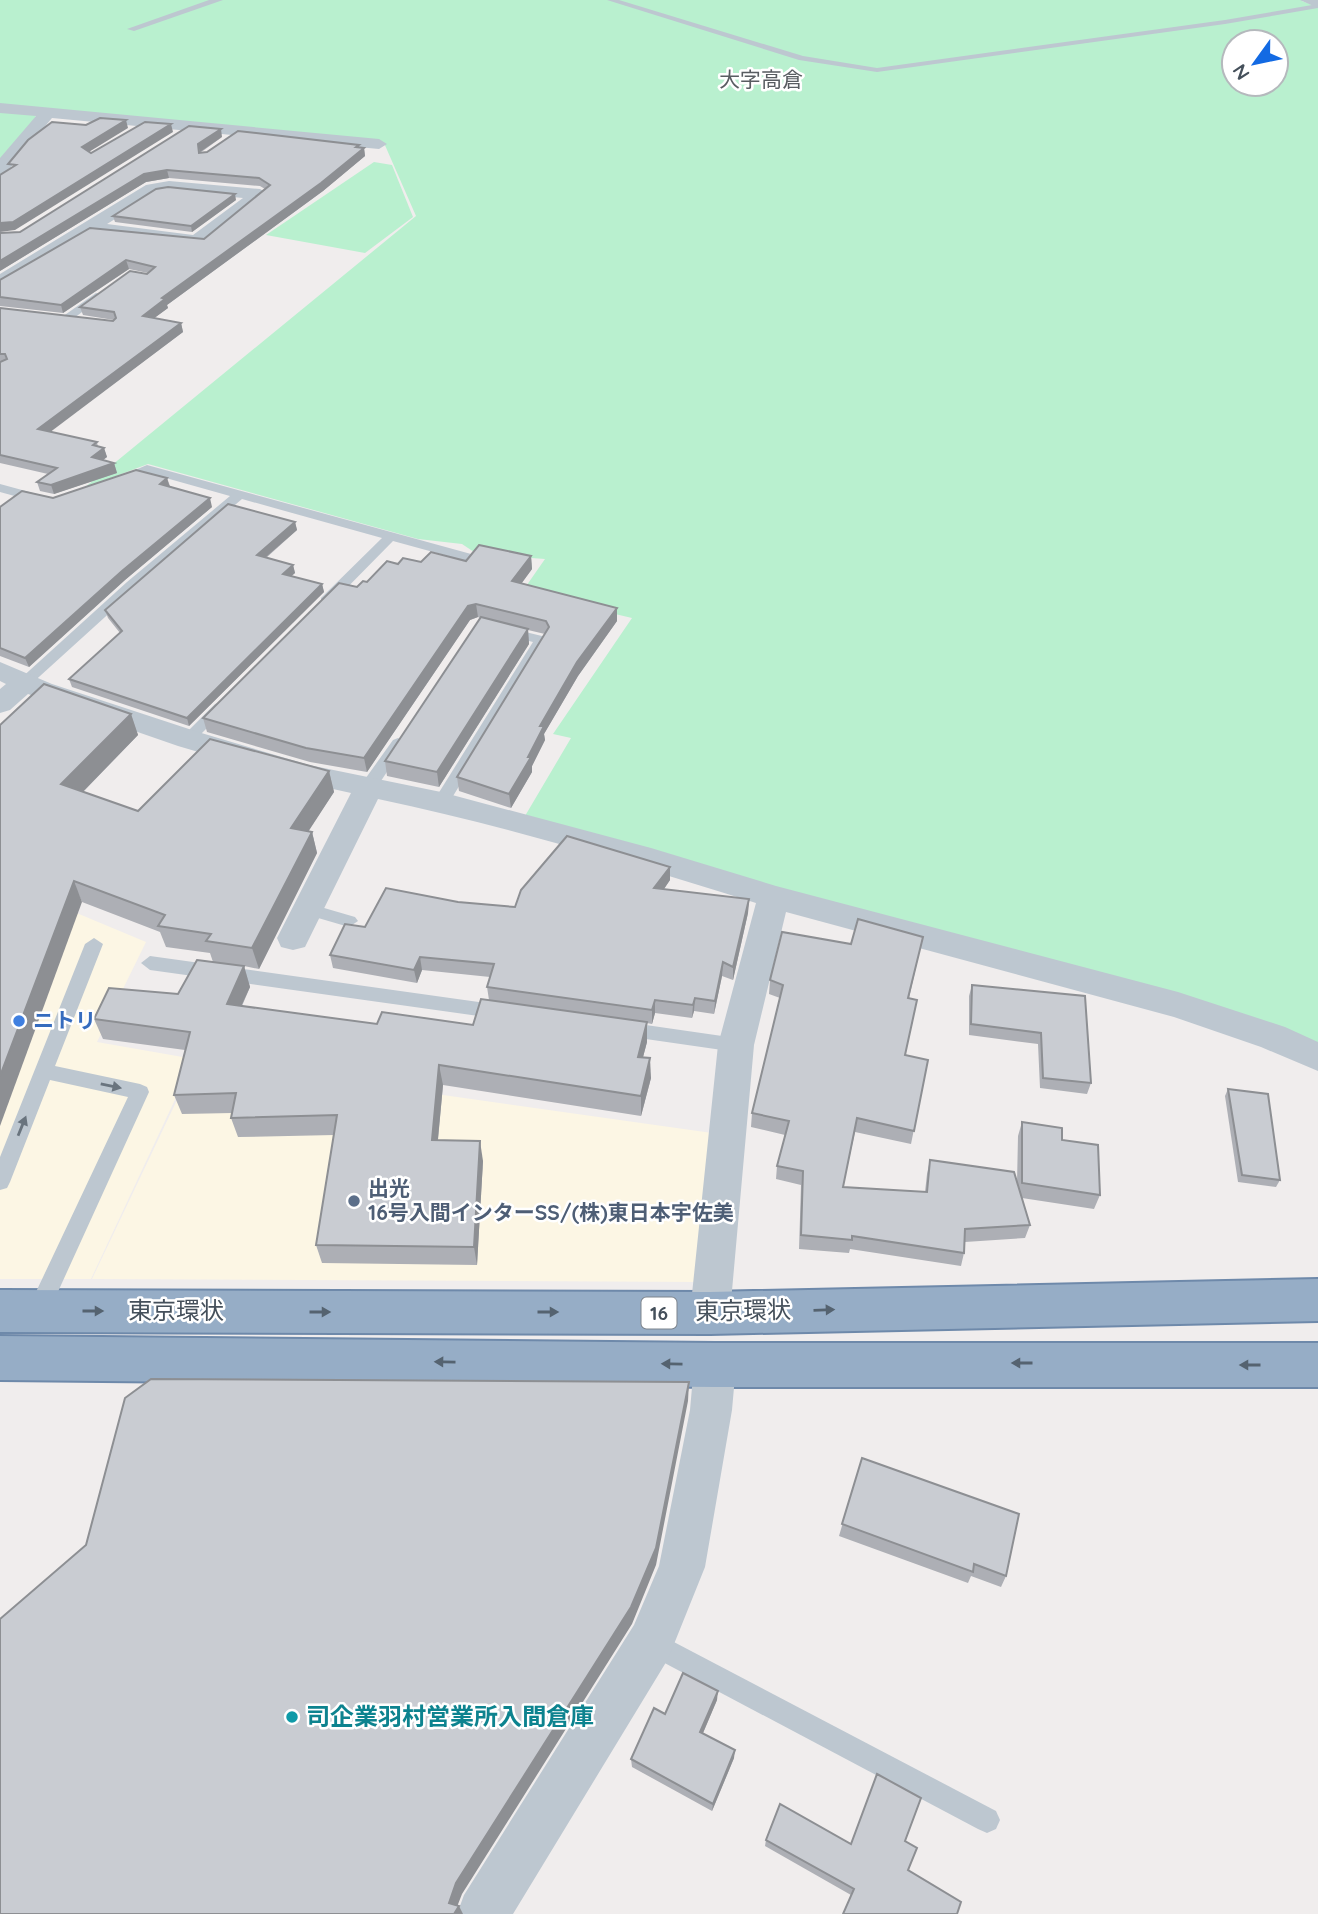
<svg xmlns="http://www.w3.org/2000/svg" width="1318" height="1914" font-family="Quicksand,'Noto Sans JP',sans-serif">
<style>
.commercial{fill:#fcf6e4}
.green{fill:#b9f0cf;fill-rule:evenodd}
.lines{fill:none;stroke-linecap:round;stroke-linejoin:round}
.trunk-casing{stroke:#6e89aa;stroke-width:4}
.service{fill:#bdc7d0;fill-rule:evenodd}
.minor{fill:#bdc7d0;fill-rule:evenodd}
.trunk{fill:#96adc6;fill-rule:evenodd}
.wall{fill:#adafb5}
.shaded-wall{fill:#8d8f93}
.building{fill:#c9ccd2;stroke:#8d8f93;stroke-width:2}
.oneway{fill:#69747e}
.oneway2{fill:#556370}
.shop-dot{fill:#3f7fe0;stroke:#fff;stroke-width:2.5}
.service-dot{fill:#5c6f8a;stroke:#fff;stroke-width:2.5}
.culture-dot{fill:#0f9aa8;stroke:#fff;stroke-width:2.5}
.labels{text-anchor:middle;stroke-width:5;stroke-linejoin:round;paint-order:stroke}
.shield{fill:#fff;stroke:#7d848c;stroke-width:2}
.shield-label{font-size:19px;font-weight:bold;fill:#45505b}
.far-quarter-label{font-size:21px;fill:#595d62;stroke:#fff}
.shop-label{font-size:21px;font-weight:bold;fill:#366cbe;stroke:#fff;text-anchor:start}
.service-label{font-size:21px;font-weight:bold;fill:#4e5e75;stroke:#fff;text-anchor:start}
.near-street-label{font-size:24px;fill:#45505b;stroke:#fff}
.near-culture-label{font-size:24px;font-weight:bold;fill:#0d838f;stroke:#fff;text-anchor:start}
</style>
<rect width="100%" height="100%" fill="#f0eded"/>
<g class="commercial">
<path d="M0,881L146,942L97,1042L194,1059L91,1279H0Z"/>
<path d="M196,1060L712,1133L697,1282L92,1279Z"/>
</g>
<g class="green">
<path d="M0,0H1305L1302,1L1318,7V1048L525,816L571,738L553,734L632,618L522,592L545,559L477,554L462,544L418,539L148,464L84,488L416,216L384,143L0,106ZM1234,42H1276V84H1234Z"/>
<path d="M0,110L33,113L36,117L0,161Z"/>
<path d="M374,162L392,165L413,217L365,253L266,235Z"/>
</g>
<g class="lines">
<defs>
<g id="trunk">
<path d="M1318,1279V1321L710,1334L0,1332V1290L710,1292Z"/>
<path d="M0,1336L715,1343H1318V1387H715L0,1380Z"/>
</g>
</defs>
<use href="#trunk" class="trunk-casing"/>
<g class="service">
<path d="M209,0H223L134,31L127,29Z"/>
<path d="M607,0H619L803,56L877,68L1225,20L1318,4V8L1225,24L877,72L799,60Z"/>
<path d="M96,293L105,295L70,321H62V317Z"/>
<path d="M147,465L471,554L473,557L466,561L393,541L331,604H321V598L382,538L242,499L137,588L29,686H19V680L127,582L230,496L148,473L120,483L114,479Z"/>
<path d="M0,484L44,496L46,499L40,503L0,492Z"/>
<path d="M505,627L546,637L548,640L447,806H435L433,802L533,642L500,634V628Z"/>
<path d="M220,702L225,704V710L193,742H183L180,739L215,704Z"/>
<path d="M398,738L406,743L375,790H363L361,786L363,782L393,740Z"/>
<path d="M307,903L355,917L358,921L349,927L301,913L299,909Z"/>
<path d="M94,938L103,944L55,1066L140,1084L147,1087L149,1092L46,1318L38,1321L30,1318L27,1311L128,1097L50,1080L10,1182L7,1188L0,1190V1157L85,944Z"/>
<path d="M150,956L500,1005L506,1007L509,1012L506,1017L500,1019L150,970L141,963Z"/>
<path d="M625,1022L736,1038L743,1040L745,1045L743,1050L736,1052L625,1036L619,1034L616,1029L619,1024Z"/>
<path d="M651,1630L996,1811L1000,1820L996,1829L987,1833L978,1829L642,1651L639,1642L642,1633Z"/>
</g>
<g class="minor">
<path d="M1300,0H1318V8Z"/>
<path d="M0,103L379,139L387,144L379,149L52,118L6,173L0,174V158L36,116L0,113Z"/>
<path d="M169,181L260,189L269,194L204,245L92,234L0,288V274L146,185ZM169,191L243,198L193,235L107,224L157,193Z"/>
<path d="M0,662L52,684L198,732L309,765L441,792L651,848L776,886L1178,992L1285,1027L1318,1042V1071L1261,1047L1174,1017L786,912L754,1045L730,1313L724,1326L710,1331L696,1326L690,1313L718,1045L756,903C631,864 506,826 378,799L305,947L293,950L281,947L277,938L351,793L297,781L178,746L28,694L10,710L0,713V689L6,684L0,681Z"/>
<path d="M715,1346L730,1351L736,1365L732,1410L705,1567L668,1659L513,1914H457L464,1895L634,1625L659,1566L690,1410L694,1365L700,1351Z"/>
</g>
<use href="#trunk" class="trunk"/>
</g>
<g class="wall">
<path d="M222,137L200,153L359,145V148H364L365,156L323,191L167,305L168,308L154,318L181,323L183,332L49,432L97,442L98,447L104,448L107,457L103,460L114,463L117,473L54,494L40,491L37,482L48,474L0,463V308L113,321L114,320L83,315L80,307L148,273L129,269L63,313L0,306V280L204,239L265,189L260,186L169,178L146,182L0,271V233L20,232Z"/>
<path d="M236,200L192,232L115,222L113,216Z"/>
<path d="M167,478L170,486L212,507L125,580L29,667L0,656V507Z"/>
<path d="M295,522L297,530L266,558L293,565L295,573L291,576L322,584L324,592L189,726L72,687L69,679L120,633L108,618L105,610Z"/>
<path d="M531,556L532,569L521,584L617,621L578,676L544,734L545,740L532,766V772L511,808L459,791L457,777L545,634L528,630L529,644L439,787L387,776L385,761L480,618L478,617L470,620L367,772L310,762L207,732L203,718L357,587L398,564L466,561Z"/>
<path d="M131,714L138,735L83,792L138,811L329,771L334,792L308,831L312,832L317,853L259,969L244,966L250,987L242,1006L377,1024L473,1025L489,1000L487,987L490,977L422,970L417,983L333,968L330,955L365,927L458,902L515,907L670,867V880L664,889L749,899L748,913L733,980L722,976L714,1014L694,1011L692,1018L655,1013L652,1024L647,1023V1042L643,1057L651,1078L641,1116L443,1085L438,1140L483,1161L477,1265L322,1263L316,1245L334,1135L238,1137L231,1118L232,1113L182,1114L174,1095L185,1050L103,1039L94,1019L178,994L213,962L210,953L166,947L160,932L82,902L0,725Z"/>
<path d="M923,937L909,998L905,1055L928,1060L911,1144L855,1132L843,1187L925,1192L927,1174L930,1160L1017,1183L1018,1136L1022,1122L1062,1140L1100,1195L1094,1209L1022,1198L1030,1225L1025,1238L965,1242L964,1253L961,1266L850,1249L849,1253L799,1249L801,1185L776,1179L777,1166L785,1135L751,1127L752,1113L780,998L769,994L770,980L851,944Z"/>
<path d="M972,985L1085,996L1091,1083L1087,1094L1040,1088L1038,1044L969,1035V996Z"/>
<path d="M1228,1089L1280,1180L1276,1187L1238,1182L1225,1096Z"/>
<path d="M862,1458L1006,1576L1001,1587L971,1576L968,1583L839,1536Z"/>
<path d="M717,1700L703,1733L734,1758L712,1811L632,1767L631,1759L665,1714Z"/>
<path d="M766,1840L851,1844L905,1841L908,1870L851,1895L765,1846Z"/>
</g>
<g class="shaded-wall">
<path d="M126,120L128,128L84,155L82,147Z"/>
<path d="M171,124L173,132L15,230L0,232V223Z"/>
<path d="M221,129L222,137L200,152L198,144Z"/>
<path d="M359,145L360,152L364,148L365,156L323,191L167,305L168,308L145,325L143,316L162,298Z"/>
<path d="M167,170L169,178L146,182L0,271V261L144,174Z"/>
<path d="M235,194L236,200L192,232L191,226Z"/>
<path d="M126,260L129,269L63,313L61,305Z"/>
<path d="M181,323L183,332L41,439L38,429Z"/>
<path d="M104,448L107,457L95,466L92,457Z"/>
<path d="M114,463L117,473L54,494L51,485Z"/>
<path d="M167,478L170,488L160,484Z"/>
<path d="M210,498L212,507L125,580L29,667L25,658L122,571Z"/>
<path d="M295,522L297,530L259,563L257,555Z"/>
<path d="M531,556L532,569L513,595L512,581Z"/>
<path d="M293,565L295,573L285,582L283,574Z"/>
<path d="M322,584L324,592L189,726L187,718Z"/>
<path d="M476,604L478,617L470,620L367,772L364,758L468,606Z"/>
<path d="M617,608V621L578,676L544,734L545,740L532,766V772L511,808L509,794L528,757L540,726L577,662Z"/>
<path d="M528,629L529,644L439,787L437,772Z"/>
<path d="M131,714L138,735L70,805L61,784Z"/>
<path d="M329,771L334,792L297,849L291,828Z"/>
<path d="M312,832L317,853L259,969L252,948Z"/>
<path d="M670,867V880L655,902L654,888Z"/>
<path d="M74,881L82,902L0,1126V1076Z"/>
<path d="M749,899L748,913L733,980V967Z"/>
<path d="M420,957L422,970L417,983L414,970Z"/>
<path d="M723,962L722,976L714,1014L715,1001Z"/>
<path d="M244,966L250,987L233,1024L227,1004Z"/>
<path d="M695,998L694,1011L692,1018L693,1005Z"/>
<path d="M655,1000V1013L652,1024V1010Z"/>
<path d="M647,1022V1042L638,1076V1057Z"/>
<path d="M650,1058L651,1078L641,1116V1096Z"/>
<path d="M439,1065L443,1085L436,1159L432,1140Z"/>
<path d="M480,1141L483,1161L477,1265L474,1247Z"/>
<path d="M689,1382L688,1401L656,1565L632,1624L462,1894L455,1912L459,1906L463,1914H454L449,1903L456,1883Z"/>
<path d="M718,1691L717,1700L700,1740V1732Z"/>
<path d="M735,1750L734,1758L712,1811L713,1804Z"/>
</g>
<g class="building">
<path d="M100,118L126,120L82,147L91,153L145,122L171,124L13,222L0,223V175L16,165L8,164L28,140L52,122L86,125Z"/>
<path d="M189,126L221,129L198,144L199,153L207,152L238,131L359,145L356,147L364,148L321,183L162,298L165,299L143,316L181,323L38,429L97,442L93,445L104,448L92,457L114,463L51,485L37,482L57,468L0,455V362L7,359L5,354H0V308L113,321L116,318L114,312L80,307L130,271L147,274L155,267L126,260L61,305L0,297V280L90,228L204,239L270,185L259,178L167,170L144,174L0,261V233L20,232Z"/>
<path d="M168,187L235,194L191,226L113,216L156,189Z"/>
<path d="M136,470L167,478L160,484L210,498L122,571L25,658L0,648V507L22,491L53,498Z"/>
<path d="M228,504L295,522L257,555L293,565L283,574L322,584L187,718L69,679L122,631L105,610Z"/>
<path d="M479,545L531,556L512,581L617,608L577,662L540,726H544L528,757H531L509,794L457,777L549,627L546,621L476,604L468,606L364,758L306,748L203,718L339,583L357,587L363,581L367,582L387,561L398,564L403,558L421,562L431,552L466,561Z"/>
<path d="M481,617L528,629L437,772L385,761Z"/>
<path d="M44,684L131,714L61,784L138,811L210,739L329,771L291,828L312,832L252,948L206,941L211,934L158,926L165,915L74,881L0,1076V725Z"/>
<path d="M567,836L670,867L654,888L749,899L733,967L723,962L715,1001L695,998L693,1005L655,1000L652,1010L487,987L494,964L420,957L414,970L330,955L345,924L365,927L386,888L458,902L515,907L521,890Z"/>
<path d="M858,919L923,937L908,998L917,1000L905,1055L928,1060L914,1131L857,1118L843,1187L927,1192L930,1160L1014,1172L1030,1225L965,1229L964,1253L852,1236V1240L801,1235L803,1171L777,1166L789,1121L752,1113L783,985L770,980L782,932L851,944Z"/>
<path d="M197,960L244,966L227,1004L377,1024L382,1012L473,1025L481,999L647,1022L638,1057L650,1058L641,1096L439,1065L432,1140L480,1141L474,1247L316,1245L337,1115L231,1118L236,1093L174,1095L190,1032L94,1019L109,988L178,994Z"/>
<path d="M972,985L1085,996L1091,1083L1043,1078L1041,1033L971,1024Z"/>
<path d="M1228,1089L1268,1094L1280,1180L1242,1175Z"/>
<path d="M1022,1122L1062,1128V1140L1098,1145L1100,1195L1022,1183Z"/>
<path d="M151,1379L689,1382L656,1548L631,1607L456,1883L449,1903L459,1906L454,1914H0V1619L86,1545L125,1398Z"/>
<path d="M862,1458L1019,1514L1006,1576L974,1564L973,1572L842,1524Z"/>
<path d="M683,1673L718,1691L700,1732L735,1750L713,1804L631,1759L654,1708L665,1714Z"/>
<path d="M877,1774L921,1798L905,1841L917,1848L908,1870L961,1902L957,1914H843L854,1889L766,1840L780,1804L851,1844Z"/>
</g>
<defs><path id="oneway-solid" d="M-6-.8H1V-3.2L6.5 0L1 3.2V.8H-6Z" transform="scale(1.75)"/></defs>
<g class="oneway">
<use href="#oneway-solid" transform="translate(111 1086) rotate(12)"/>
<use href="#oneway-solid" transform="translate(22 1126) rotate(-68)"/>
</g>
<g class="oneway2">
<use href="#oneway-solid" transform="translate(824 1310) rotate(-2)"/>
<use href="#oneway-solid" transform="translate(93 1311)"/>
<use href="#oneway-solid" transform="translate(320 1312)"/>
<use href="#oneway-solid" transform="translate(548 1312)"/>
<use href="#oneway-solid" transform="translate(445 1362) rotate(-179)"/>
<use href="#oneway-solid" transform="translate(1022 1363) rotate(-180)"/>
<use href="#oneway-solid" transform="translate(672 1364) rotate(-179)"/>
<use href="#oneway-solid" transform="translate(1250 1365) rotate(-180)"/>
</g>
<circle class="shop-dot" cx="19" cy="1021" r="7"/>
<circle class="service-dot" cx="354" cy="1201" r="7"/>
<circle class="culture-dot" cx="292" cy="1717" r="7"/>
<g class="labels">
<rect class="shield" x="641.5" y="1297.5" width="35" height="31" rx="5"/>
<g class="shield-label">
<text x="659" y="1320">16</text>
</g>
<g class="far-quarter-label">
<text x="761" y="87">大字高倉</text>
</g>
<g class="shop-label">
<text x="33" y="1028">ニトリ</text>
</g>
<g class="service-label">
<text x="368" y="1196">出光<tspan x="368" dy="24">16号入間インターSS/(株)東日本宇佐美</tspan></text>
</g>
<g class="near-street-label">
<text x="176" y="1319">東京環状</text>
<text transform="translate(743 1311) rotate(-1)" y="8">東京環状</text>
</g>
<g class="near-culture-label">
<text x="306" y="1725">司企業羽村営業所入間倉庫</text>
</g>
</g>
<g transform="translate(1255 63) rotate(237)"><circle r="33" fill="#ffffff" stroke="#b5b9bd" stroke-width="2"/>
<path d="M0-5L12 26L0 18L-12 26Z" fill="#136ae3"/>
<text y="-10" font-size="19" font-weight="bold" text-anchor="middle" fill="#45505b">N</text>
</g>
</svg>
